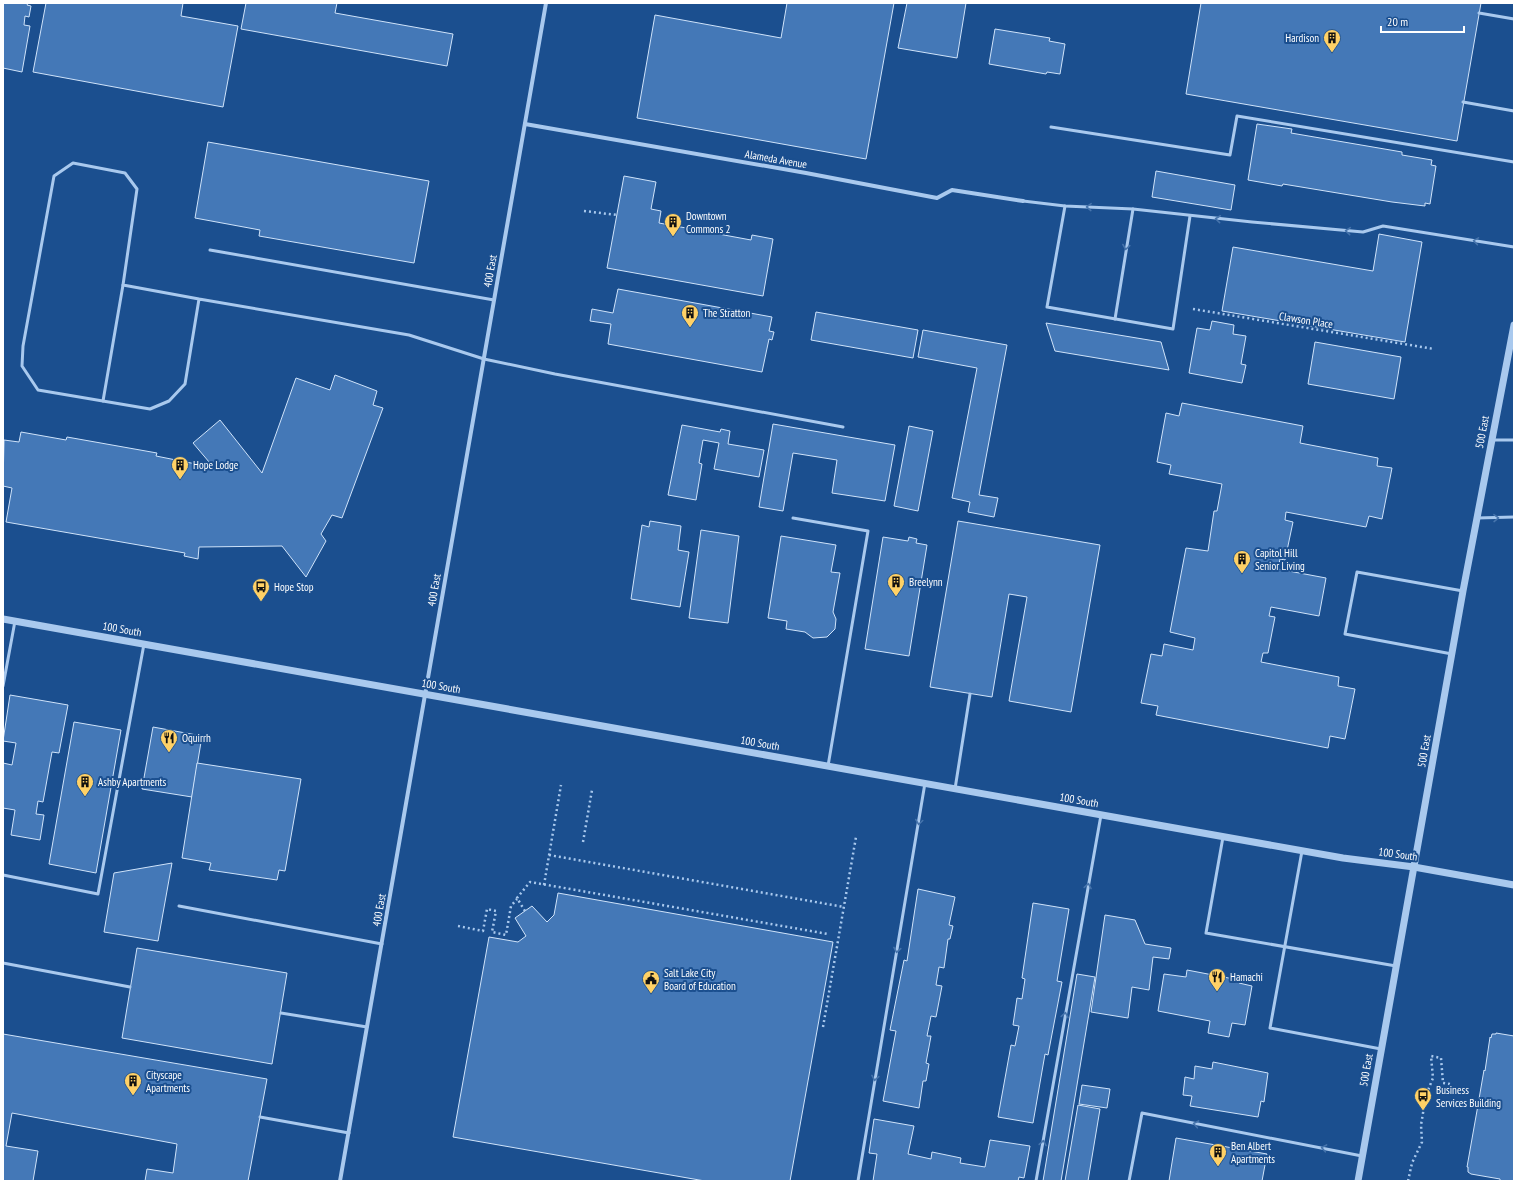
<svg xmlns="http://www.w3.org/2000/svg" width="1517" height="1184" font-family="'PT Sans Narrow',sans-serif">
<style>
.building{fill:#4478b7;stroke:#cfe3fa}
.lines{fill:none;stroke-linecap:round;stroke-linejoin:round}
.path{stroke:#a9c9ee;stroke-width:2.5;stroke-dasharray:2 3;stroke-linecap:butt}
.service{stroke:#a9c9ee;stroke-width:3}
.minor{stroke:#a9c9ee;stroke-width:4}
.tertiary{stroke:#a9c9ee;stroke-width:7}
.oneway{stroke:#4674ac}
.labels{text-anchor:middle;stroke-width:4;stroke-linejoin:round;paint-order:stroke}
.poi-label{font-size:11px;fill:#fff;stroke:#1b4f8f;text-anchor:start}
.street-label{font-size:11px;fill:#fff;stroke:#1b4f8f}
</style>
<rect width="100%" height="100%" fill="#1b4f8f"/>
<g class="building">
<path d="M3,3H28L27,5L31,6L29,17L25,16L24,25L30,26L22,72L3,68Z"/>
<path d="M46,3H183L181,16L238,26L223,107L33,72Z"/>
<path d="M246,3H337L335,13L453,34L447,66L241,29Z"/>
<path d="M787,3H894L866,159L637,118L655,15L781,38Z"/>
<path d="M907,3H966L957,58L898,48Z"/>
<path d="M1201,3H1481L1457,141L1186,94Z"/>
<path d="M995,29L1050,38L1049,41L1065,44L1060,74L1047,72L1046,74L989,64Z"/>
<path d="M1257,124L1292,129L1291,133L1402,152V155L1432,160L1431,165L1436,166L1430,204L1425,203V206L1392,202L1283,184L1282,186L1248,180Z"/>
<path d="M208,142L429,181L414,263L259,236L260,230L195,218Z"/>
<path d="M1156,171L1235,185L1231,210L1152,197Z"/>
<path d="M624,176L656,182L651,209L661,211L659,223L751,240L752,235L773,239L763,296L607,268Z"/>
<path d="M1379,234L1422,242L1405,342L1222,311L1233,247L1373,271Z"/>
<path d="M618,289L772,317L769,331L774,332L772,340L769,339L762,372L608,344L611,324L590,321L592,309L613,313Z"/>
<path d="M816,312L918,330L913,358L811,340Z"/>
<path d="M1212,321L1234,325L1233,334L1246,336L1241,364L1246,365L1242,383L1189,373L1197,328L1210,330Z"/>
<path d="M1046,323L1161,342L1169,370L1055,351Z"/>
<path d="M923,330L1007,345L979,495L998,498L994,517L968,512L970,502L952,498L977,368L918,357Z"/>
<path d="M1315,342L1401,357L1394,399L1308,384Z"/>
<path d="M335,375L377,391L373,405L383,408L342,518L332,515L321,534L326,541L306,577L282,546L199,547L198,559L184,556L185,553L6,522L12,488L3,486L4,440L19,442L21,432L66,440L67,437L157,453L156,456L201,465V469H215L193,443L220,420L262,473L296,378L330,390Z"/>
<path d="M1182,403L1303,426L1300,443L1378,458L1377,466L1392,468L1382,519L1369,516L1366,527L1286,512L1285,520L1293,522L1285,560L1280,559L1278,569L1326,578L1319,616L1271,607L1269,616L1275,617L1268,653H1263L1261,662L1339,677L1338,686L1355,689L1345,739L1330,736L1328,748L1156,715L1158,706L1141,703L1151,654L1162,656L1164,644L1193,650L1195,638L1170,632L1186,548L1208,551L1214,511H1217L1222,484L1169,474L1171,465L1157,462L1166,413L1179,416Z"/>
<path d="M773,424L895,445L885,501L832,493L837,460L793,453L783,511L759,507Z"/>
<path d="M682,425L720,432L721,429L730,431L728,444L764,450L759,477L714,469L719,443L703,440L699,463L702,464L696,500L668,495Z"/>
<path d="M909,426L933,431L918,511L894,506Z"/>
<path d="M650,521L681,526L678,550L689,552L680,607L631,599L642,525L649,527Z"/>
<path d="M958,521L1100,545L1071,712L1009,701L1027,597L1009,594L992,697L930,687Z"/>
<path d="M701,530L739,536L728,623L689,618Z"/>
<path d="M781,536L836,545L831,572L840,573L833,612L836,619L835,629L827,637L813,638L805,632L786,629L787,621L768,618Z"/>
<path d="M883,537L908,541L909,537L917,539L916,543L927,545L909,656L865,649Z"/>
<path d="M10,695L68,705L59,753L52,752L43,802L38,801L36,814L44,815L40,840L11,835L15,810L3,808V763L12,765L16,743L3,741Z"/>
<path d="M74,722L121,730L96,873L49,864Z"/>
<path d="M153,727L202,736L192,797L142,789Z"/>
<path d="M197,763L301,779L285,871L279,870L277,880L209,870L211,863L182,858Z"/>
<path d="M172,863L158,941L104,932L114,873Z"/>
<path d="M918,889L955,897L949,925L953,926L950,939H948L944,968L939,967L936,985L942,986L936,1017L931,1016L927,1036H931L926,1063L929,1064L926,1081H923L919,1108L883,1101L896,1031L890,1030L904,960L907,961Z"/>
<path d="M558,893L833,942L790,1181H705L453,1137L489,937L518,942L526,936L515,918L532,906L547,922L554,915Z"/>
<path d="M1033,903L1069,909L1057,981L1062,982L1048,1055L1045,1054L1033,1123L998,1117L1011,1045L1015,1046L1019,1026L1013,1025L1017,998L1022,999L1025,979L1022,978Z"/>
<path d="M1105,915L1135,920L1145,944L1171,948L1169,959L1153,957L1149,990L1132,987L1128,1018L1091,1012Z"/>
<path d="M137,948L287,973L272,1064L122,1038Z"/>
<path d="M1187,970L1239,980V983L1252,986L1245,1025L1232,1023L1229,1037L1208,1033L1210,1021L1158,1011L1164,974L1186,977Z"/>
<path d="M1077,974L1095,977L1061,1181H1043Z"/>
<path d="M1496,1033L1514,1036V1181H1500V1179L1471,1174L1468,1172V1167H1467L1478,1105H1479L1480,1099H1479L1484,1070L1485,1071L1490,1037L1491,1038L1492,1034H1496Z"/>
<path d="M3,1034L267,1079L248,1181H145L147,1169L173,1173L177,1144L12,1113L6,1146L38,1151L33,1181H3Z"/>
<path d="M1213,1062L1268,1073L1264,1102L1261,1101L1258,1117L1190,1106L1192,1096L1183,1095L1185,1077L1194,1079L1195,1066L1212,1069Z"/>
<path d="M1082,1085L1110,1089L1107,1108L1079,1104Z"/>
<path d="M1078,1105L1100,1109L1088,1181H1065Z"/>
<path d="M874,1119L914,1126L908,1154L931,1159L932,1152L961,1158L960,1163L985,1167L990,1140L1030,1146L1024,1178L1019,1177L1018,1181H873L877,1154L869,1153Z"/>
<path d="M1176,1138L1267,1154L1262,1181H1169Z"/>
</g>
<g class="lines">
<g class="path">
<path d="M584,211L617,215"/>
<path d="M1193,309L1434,349"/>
<path d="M583,842L592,790"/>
<path d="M549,855L844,907"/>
<path d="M544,885L561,785"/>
<path d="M525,911L517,898L530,882L828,934"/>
<path d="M458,926L483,931L487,909L496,911L492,932L506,935L511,906L517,899"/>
<path d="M823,1027L856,837"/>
<path d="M1408,1181L1412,1163L1422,1142L1421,1125L1426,1095L1433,1078L1431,1056L1441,1058L1443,1083L1450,1084"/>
</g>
<g class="service">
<path d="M1479,13L1514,19"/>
<path d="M1463,102L1514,111"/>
<path d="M1051,127L1230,155L1237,116L1514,162"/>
<path d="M1023,201L1065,206L1133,209L1252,222L1363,232L1383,226L1514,247"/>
<path d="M1065,206L1047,307L1173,329L1190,216"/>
<path d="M210,250L494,300"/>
<path d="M199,299L123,285L137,189L125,173L73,163L54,176L23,346L22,366L38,390L150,409L169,401L185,384L199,299L409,335L484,359L555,374L843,427"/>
<path d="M1115,319L1133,209"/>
<path d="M103,401L123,285"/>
<path d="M1492,440H1514"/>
<path d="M793,518L868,531L828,766"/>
<path d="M1477,518L1514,517"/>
<path d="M1452,654L1345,634L1357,572L1463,591"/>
<path d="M3,686L15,621"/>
<path d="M955,789L970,694"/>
<path d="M1223,837L1206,933L1396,966"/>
<path d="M1302,851L1270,1028L1381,1049"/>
<path d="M3,875L98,894L144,644"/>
<path d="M179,906L382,944"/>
<path d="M3,963L130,987"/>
<path d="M281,1013L367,1027"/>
<path d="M260,1117L349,1133"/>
<path d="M858,1181L925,783"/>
<path d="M1036,1181L1101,815"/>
<path d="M1129,1181L1142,1113L1362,1156"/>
</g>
<g class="minor">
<path d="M525,124L806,173L937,198L952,190L1023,201"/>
<path d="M340,1181L546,3"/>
</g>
<g class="tertiary">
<path d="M3,619L1343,858L1414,867L1514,885"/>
<path d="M1358,1181L1463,591L1514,325"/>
</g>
</g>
<defs><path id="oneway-chevron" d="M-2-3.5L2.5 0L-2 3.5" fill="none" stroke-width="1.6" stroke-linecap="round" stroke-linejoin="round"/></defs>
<g class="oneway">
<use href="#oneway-chevron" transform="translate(1089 207) rotate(-178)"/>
<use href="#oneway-chevron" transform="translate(1218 219) rotate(-174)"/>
<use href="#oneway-chevron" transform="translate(1348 231) rotate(-175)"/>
<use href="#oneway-chevron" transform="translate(1476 241) rotate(-171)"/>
<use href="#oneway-chevron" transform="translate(1126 247) rotate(99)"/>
<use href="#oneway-chevron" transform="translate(1496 518) rotate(-1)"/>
<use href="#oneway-chevron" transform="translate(919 822) rotate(98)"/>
<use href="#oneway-chevron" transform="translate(1088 886) rotate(-80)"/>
<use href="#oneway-chevron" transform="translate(897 950) rotate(100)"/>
<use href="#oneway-chevron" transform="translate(1065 1015) rotate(-80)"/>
<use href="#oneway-chevron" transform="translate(875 1078) rotate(100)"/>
<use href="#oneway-chevron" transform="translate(1196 1124) rotate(-169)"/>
<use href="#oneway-chevron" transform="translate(1043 1143) rotate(-80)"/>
<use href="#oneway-chevron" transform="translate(1324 1148) rotate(-169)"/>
</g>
<defs>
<symbol id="building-pin" viewBox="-11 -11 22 30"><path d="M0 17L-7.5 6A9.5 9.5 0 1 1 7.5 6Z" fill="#ffd166" stroke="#1b4f8f"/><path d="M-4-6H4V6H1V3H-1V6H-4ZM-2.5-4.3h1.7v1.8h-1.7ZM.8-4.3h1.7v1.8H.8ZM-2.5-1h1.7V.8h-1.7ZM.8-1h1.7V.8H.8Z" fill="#111"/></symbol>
<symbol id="bus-pin" viewBox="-11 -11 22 30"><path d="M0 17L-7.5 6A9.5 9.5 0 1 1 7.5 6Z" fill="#ffd166" stroke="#1b4f8f"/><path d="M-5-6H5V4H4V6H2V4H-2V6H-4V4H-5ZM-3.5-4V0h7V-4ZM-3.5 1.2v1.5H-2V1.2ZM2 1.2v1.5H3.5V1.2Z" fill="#111"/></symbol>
<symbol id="restaurant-pin" viewBox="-11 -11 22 30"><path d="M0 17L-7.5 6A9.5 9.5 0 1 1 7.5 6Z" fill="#ffd166" stroke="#1b4f8f"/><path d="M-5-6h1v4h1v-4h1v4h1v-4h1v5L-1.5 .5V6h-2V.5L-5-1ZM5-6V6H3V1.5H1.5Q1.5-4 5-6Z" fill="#111"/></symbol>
<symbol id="civic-pin" viewBox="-11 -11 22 30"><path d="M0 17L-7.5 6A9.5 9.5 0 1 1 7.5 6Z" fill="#ffd166" stroke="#1b4f8f"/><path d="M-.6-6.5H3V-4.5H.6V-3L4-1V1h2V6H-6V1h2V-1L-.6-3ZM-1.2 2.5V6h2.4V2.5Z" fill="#111"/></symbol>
</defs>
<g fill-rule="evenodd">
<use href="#building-pin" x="1322" y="28" width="20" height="27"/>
<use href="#building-pin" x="663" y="212" width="20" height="27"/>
<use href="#building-pin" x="680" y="303" width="20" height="27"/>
<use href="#building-pin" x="170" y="455" width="20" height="27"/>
<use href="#building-pin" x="1232" y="549" width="20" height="27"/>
<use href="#building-pin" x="886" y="572" width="20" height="27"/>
<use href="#bus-pin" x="251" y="577" width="20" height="27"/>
<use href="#restaurant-pin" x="159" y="728" width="20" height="27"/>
<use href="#building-pin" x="75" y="772" width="20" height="27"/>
<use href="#restaurant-pin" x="1207" y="967" width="20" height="27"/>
<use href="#civic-pin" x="641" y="969" width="20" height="27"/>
<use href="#building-pin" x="123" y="1071" width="20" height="27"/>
<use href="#bus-pin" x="1413" y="1086" width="20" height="27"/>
<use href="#building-pin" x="1208" y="1142" width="20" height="27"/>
</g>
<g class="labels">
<g class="poi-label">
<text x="1319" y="42" text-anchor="end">Hardison</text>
<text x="686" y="220">Downtown<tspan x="686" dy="13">Commons 2</tspan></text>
<text x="703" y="317">The Stratton</text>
<text x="193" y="469">Hope Lodge</text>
<text x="1255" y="557">Capitol Hill<tspan x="1255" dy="13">Senior Living</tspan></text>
<text x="909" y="586">Breelynn</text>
<text x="274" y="591">Hope Stop</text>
<text x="182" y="742">Oquirrh</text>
<text x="98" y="786">Ashby Apartments</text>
<text x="664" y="977">Salt Lake City<tspan x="664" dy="13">Board of Education</tspan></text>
<text x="1230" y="981">Hamachi</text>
<text x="146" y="1079">Cityscape<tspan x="146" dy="13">Apartments</tspan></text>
<text x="1436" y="1094">Business<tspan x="1436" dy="13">Services Building</tspan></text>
<text x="1231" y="1150">Ben Albert<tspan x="1231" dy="13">Apartments</tspan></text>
</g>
<g class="street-label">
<text transform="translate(776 159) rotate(10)" y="4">Alameda Avenue</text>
<text transform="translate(490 271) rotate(-80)" y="4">400 East</text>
<text transform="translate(1306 320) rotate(9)" y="4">Clawson Place</text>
<text transform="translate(1482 432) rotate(-79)" y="4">500 East</text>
<text transform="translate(434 590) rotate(-80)" y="4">400 East</text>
<text transform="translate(122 629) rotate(10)" y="4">100 South</text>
<text transform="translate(441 686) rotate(10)" y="4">100 South</text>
<text transform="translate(760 743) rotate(10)" y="4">100 South</text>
<text transform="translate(1424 751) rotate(-80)" y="4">500 East</text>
<text transform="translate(1079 800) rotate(10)" y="4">100 South</text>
<text transform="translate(1398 854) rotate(8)" y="4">100 South</text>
<text transform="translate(379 910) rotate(-80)" y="4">400 East</text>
<text transform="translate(1366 1070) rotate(-80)" y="4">500 East</text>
</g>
</g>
<rect width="1517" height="1184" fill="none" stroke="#ffffff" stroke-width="8"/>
<path d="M1381 26v6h83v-6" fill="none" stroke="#ffffff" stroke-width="2"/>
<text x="1387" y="26" font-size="12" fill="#ffffff" stroke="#1b4f8f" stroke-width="3" paint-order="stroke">20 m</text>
</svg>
